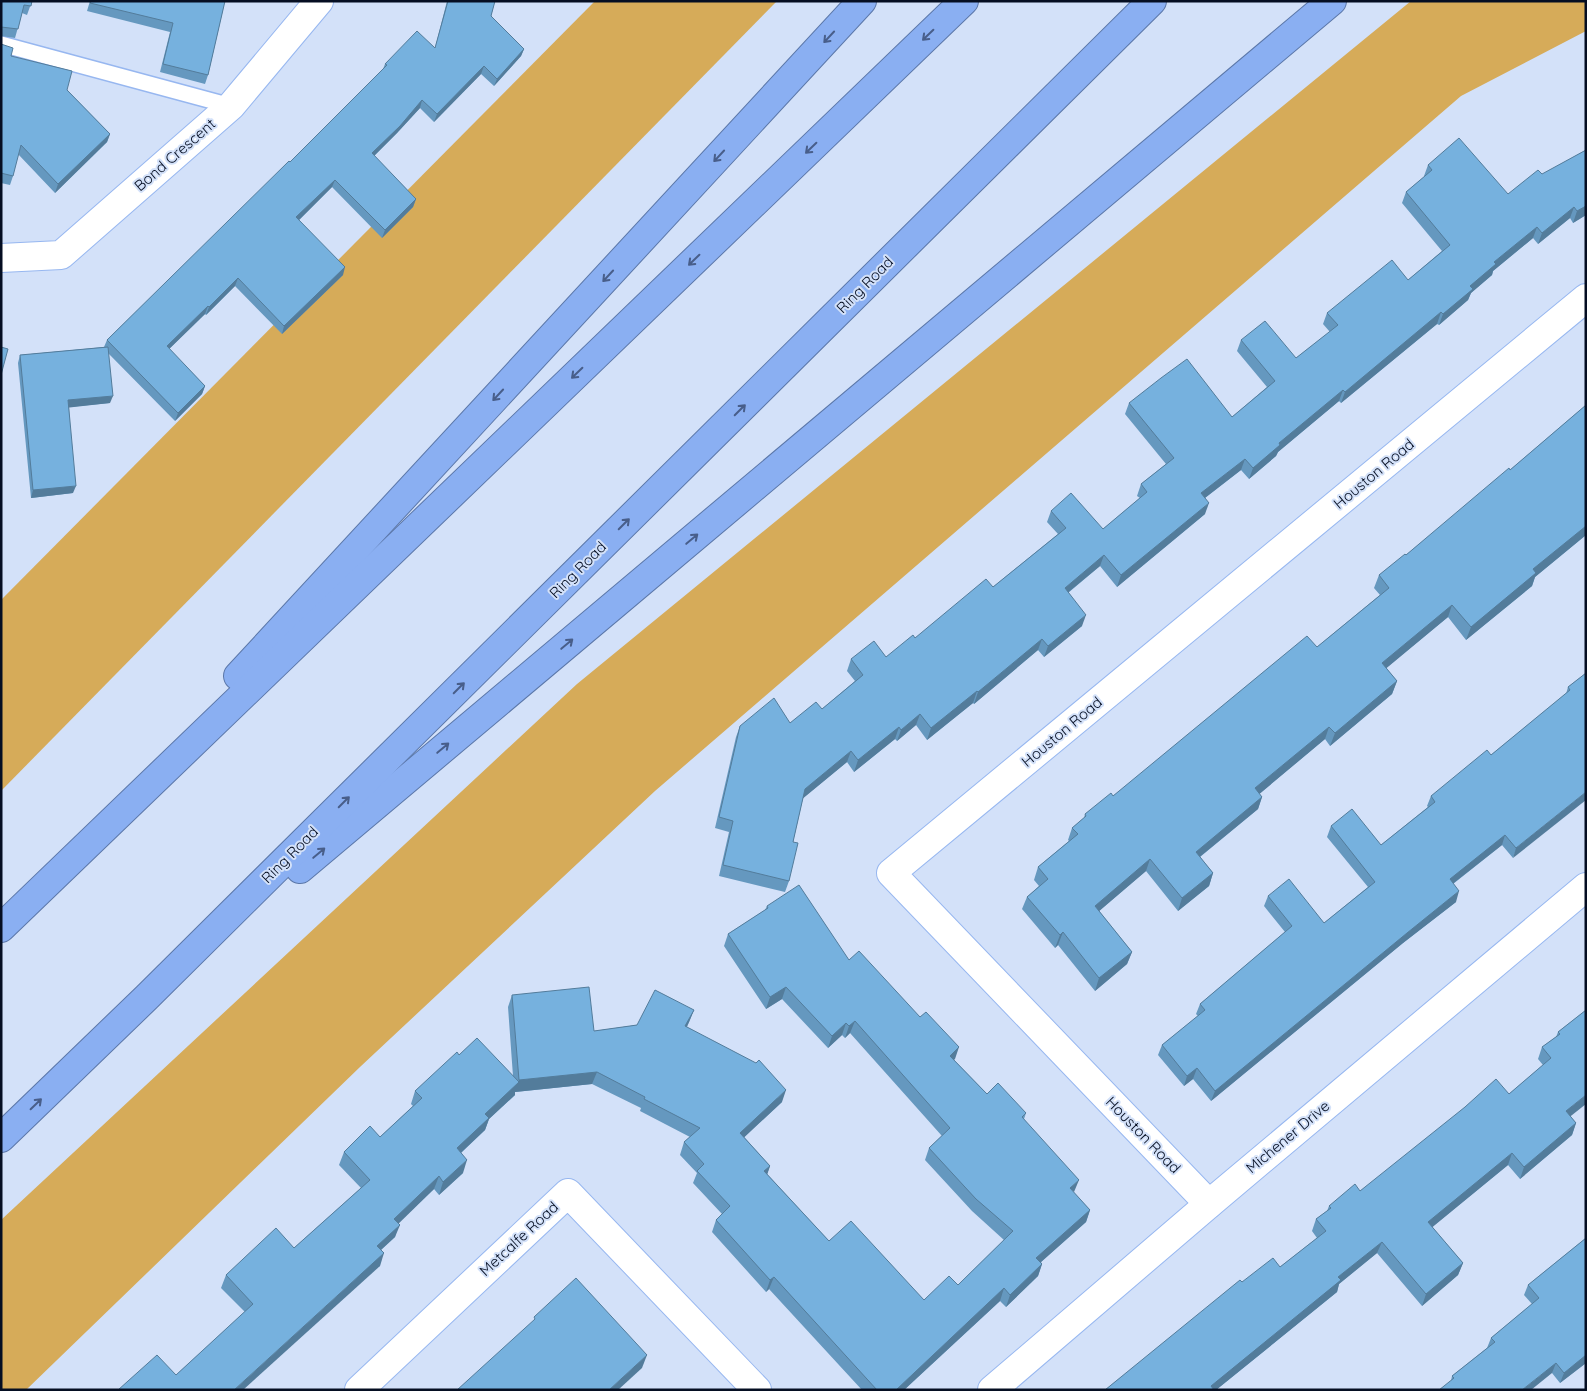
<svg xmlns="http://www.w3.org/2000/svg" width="1587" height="1391" font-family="Quicksand,sans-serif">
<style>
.green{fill:#d6ab59}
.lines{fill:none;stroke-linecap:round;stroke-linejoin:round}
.service-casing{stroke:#97b7f0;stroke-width:18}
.minor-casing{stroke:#97b7f0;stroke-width:30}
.motorway-casing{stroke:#5b77a9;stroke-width:30}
.service{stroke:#fff;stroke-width:15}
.minor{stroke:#fff;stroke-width:28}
.motorway{stroke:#8aaff2;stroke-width:28}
.wall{fill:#6598bf}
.shaded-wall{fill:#537c9b}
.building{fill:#76b1de;stroke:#537c9b}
.oneway{stroke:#485e8a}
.labels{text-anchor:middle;stroke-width:4;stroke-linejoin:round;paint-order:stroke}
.street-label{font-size:15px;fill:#050e22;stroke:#d3e1f9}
</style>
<rect width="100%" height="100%" fill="#d3e1f9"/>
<g class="green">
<path d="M595,1H777L1,791V600Z"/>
<path d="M1411,1H1586V31L1461,96L655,791L360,1067L26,1390H1V1220L577,684Z"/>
</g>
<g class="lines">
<defs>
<path id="service" d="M1,44L231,106"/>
<g id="minor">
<path d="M1,258L61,255L231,106L319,1"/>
<path d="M1209,1204L891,873L1586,298"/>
<path d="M359,1390L568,1193L757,1390"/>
<path d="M992,1390L1209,1204L1586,887"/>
</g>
<g id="motorway">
<path d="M238,676L862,1"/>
<path d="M300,869L1332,1"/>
<path d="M1,928L964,1"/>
<path d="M1,1138L147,997L1152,1"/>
</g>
</defs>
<use href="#service" class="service-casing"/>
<use href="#minor" class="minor-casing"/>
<use href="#motorway" class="motorway-casing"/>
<use href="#service" class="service"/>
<use href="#minor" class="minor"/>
<use href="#motorway" class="motorway"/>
</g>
<g class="wall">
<path d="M1,1H32L27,15L22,13L15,38L1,36Z"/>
<path d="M90,1H225L208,75L205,84L160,72L170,32L87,11Z"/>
<path d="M447,1H495L491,16L524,49L521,56L494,86L481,74L434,122L420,108L397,133L374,156L416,199L413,207L382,238L332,187L299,220L343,275L282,334L235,286L206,315L205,314L169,349L205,386L202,394L175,421L108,353L110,403L69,407L73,493L31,498L18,363L20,355L104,347L107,340L290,162L383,69L385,64L435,48Z"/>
<path d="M1,44L11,56L67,90L110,134L107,142L55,193L18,154L13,176L10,185L1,183Z"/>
<path d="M1586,150V215L1573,223L1570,218L1538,244L1533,238L1493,271L1492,275L1471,293L1468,300L1439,325L1437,324L1341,403L1339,401L1278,452L1276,456L1249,479L1241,470L1205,498V514L1117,587L1100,566L1068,593L1082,626L1044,657L1038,650L974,704L973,703L927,740L916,725L897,741L895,739L854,772L847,762L803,798L793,842L789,881L785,892L719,876L729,832L715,828L736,737L740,726L790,723L822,709L855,681L847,671L851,659L886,657L993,587L1058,534L1047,522L1051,511L1103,529L1140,498L1137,496L1141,484L1166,464L1125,414L1129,403L1232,417L1267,387L1237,351L1241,340L1296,358L1330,332L1323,324L1327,313L1408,280L1442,251L1402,203L1406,192L1424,177V176L1428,165L1508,194Z"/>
<path d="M1586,405V535L1535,577L1532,586L1466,640L1448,617L1386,668L1397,681L1392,694L1330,746L1325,739L1259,794L1262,797L1258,809L1200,857L1213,873L1209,886L1178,911L1146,871L1099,911L1132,952L1127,964L1095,991L1058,945L1055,948L1022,909L1027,897L1039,886L1034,880L1038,867L1069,841L1068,840L1072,828L1084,818L1085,814L1113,796L1317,647L1380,595L1374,588L1379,575L1406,555L1510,470Z"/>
<path d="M1586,673L1513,858L1502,845L1453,884L1456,902L1403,943L1211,1101L1193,1079L1184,1086L1158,1055L1162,1045L1198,1016L1196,1014L1200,1004L1285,932L1264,906L1268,896L1324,923L1368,887L1327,837L1331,826L1381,845L1428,807L1427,806L1431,796L1491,755L1566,694L1568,687Z"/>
<path d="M767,906L849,960L954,1060L987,1094L1026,1113L1024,1119L1074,1193L1090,1210L1086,1222L1041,1262L1042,1264L1038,1276L1006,1307L1000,1301L904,1390H862L769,1289L766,1292L712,1232L716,1220L722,1214L693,1183L697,1173L680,1155L684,1142L690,1137L640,1111L641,1108L592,1084L515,1092V1095L489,1119L485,1130L461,1153L463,1173L439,1195L434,1189L398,1223L395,1237L381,1250L380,1266L176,1375L245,1312L221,1288L226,1275L294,1248L361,1188L339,1165L344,1152L380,1137L413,1106L411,1104L415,1091L459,1055L513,1076L508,1007L512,995L594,1031L637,1025L694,1010L687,1027L782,1102L744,1137L770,1166L767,1174L829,1241L924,1300L958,1285L1004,1240L972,1211L925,1160L929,1148L942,1136L850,1033L845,1038L842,1035L828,1048L782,999L766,1009L724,946L728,934L765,910Z"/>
<path d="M1586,1010L1570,1116L1576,1123L1572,1135L1520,1179L1508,1165L1432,1227L1463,1263L1458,1275L1422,1306L1377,1253L1339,1284L1337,1292L1216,1390H1105L1242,1282L1280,1267L1317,1238L1312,1231L1316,1219L1327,1211L1329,1206L1360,1191L1509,1094L1543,1065L1538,1059L1542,1047L1556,1037L1558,1032Z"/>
<path d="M1586,1238V1363L1560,1383L1552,1373L1451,1381L1452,1376L1487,1348L1491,1338L1532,1304L1524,1295L1528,1285Z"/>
</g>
<g class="shaded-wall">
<path d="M524,49L521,56L494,86L497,79Z"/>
<path d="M484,66L481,74L434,122L437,114Z"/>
<path d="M422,100L420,108L397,133L369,161L372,153Z"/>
<path d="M110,134L107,142L55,193L58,184Z"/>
<path d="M335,180L332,187L294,225L296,217Z"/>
<path d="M416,199L413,207L382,238L385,230Z"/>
<path d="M1586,206V215L1573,223L1577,211Z"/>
<path d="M1574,207L1570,218L1538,244L1542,233Z"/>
<path d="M1537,227L1533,238L1493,271L1492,275L1471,293L1468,300L1439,325L1443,314L1470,286L1494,262Z"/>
<path d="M345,267L343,275L282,334L284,326Z"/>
<path d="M238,278L235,286L206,315L209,307Z"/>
<path d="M208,306L205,314L164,354L167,346Z"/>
<path d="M1441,312L1437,324L1341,403L1345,392Z"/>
<path d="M205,386L202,394L175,421L178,413Z"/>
<path d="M1343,390L1339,401L1278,452L1276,456L1249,479L1253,468L1279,443Z"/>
<path d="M113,396L110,403L65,408L68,400Z"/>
<path d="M1245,459L1241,470L1197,504L1201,493Z"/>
<path d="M76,486L73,493L31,498L33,490Z"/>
<path d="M1209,503L1205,514L1117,587L1121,575Z"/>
<path d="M1586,526V535L1535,577L1532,586L1466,640L1471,627L1533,569Z"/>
<path d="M1104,555L1100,566L1060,599L1065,588Z"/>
<path d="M1452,605L1448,617L1377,676L1382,663Z"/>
<path d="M1086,615L1082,626L1044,657L1048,646Z"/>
<path d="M1042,639L1038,650L974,704L978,692Z"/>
<path d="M1397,681L1392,694L1330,746L1335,733Z"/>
<path d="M977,691L973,703L927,740L931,728Z"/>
<path d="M920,714L916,725L897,741L901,730Z"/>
<path d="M899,727L895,739L854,772L858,760Z"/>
<path d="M1329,727L1325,739L1251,801L1255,788Z"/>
<path d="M851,751L847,762L801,800L805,789Z"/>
<path d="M1586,792V800L1513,858L1516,848Z"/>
<path d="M1262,797L1258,809L1191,864L1196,852Z"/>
<path d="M1505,835L1502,845L1446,889L1450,879Z"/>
<path d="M1150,859L1146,871L1091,918L1095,906Z"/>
<path d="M1213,873L1209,886L1178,911L1182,898Z"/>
<path d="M1459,891L1456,902L1403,943L1211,1101L1215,1091L1407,933Z"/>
<path d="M1063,932L1058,945L1055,948L1060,935Z"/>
<path d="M1132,952L1127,964L1095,991L1099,978Z"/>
<path d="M786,987L782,999L766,1009L770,997Z"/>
<path d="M694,1010L689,1022L681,1038L685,1026Z"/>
<path d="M855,1021L850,1033L845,1038L849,1026Z"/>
<path d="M846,1023L842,1035L828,1048L832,1036Z"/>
<path d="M959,1047L955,1059L946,1068L950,1056Z"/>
<path d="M1197,1068L1193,1079L1184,1086L1187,1076Z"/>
<path d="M597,1072L592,1084L515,1092V1095L489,1119L485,1130L452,1161L457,1148L485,1114L518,1083L519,1080Z"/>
<path d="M786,1090L782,1102L736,1145L740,1133Z"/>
<path d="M1586,1095V1104L1562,1123L1566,1111Z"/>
<path d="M1576,1123L1572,1135L1520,1179L1524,1167Z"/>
<path d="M1512,1153L1508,1165L1424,1234L1428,1222Z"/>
<path d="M467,1160L463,1173L439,1195L443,1182Z"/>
<path d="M770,1166L766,1178L764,1171Z"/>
<path d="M439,1176L434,1189L390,1232L394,1219Z"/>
<path d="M1079,1180L1074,1192L1070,1188Z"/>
<path d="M1090,1210L1086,1222L1032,1270L1036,1258Z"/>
<path d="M400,1225L395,1237L372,1258L377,1246Z"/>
<path d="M1382,1242L1377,1253L1339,1284L1337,1292L1216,1390H1209L1211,1386L1338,1277Z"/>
<path d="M384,1253L380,1266L243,1390H234Z"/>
<path d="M1463,1263L1458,1275L1422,1306L1426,1294Z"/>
<path d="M1042,1264L1038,1276L1006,1307L1010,1295Z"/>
<path d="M774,1277L769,1289L766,1292L770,1280Z"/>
<path d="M1004,1288L1000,1301L904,1390H896Z"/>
<path d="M647,1355L642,1368L618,1390H609Z"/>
<path d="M1586,1355V1363L1560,1383L1564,1373Z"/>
<path d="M1556,1363L1552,1373L1531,1390H1522Z"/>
</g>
<g class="building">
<path d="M1,1H32L31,6L24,5L18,29L1,27Z"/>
<path d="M91,1H225L208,75L163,64L173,23L90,3Z"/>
<path d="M448,1H495L491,16L524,49L497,79L484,66L437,114L422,100L400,126L372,153L416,199L385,230L335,180L296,217L345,267L284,326L238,278L209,307L208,306L167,346L205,386L178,413L107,340L289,161L290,162L387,65L385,64L417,31L435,48Z"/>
<path d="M1,44L13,48L11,56L72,71L67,90L110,134L58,184L21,145L13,176L1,173Z"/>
<path d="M1459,138L1508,194L1538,170L1542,174L1586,150V206L1577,211L1574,207L1542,233L1537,227L1494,262L1496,264L1470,286L1473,289L1443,314L1441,312L1345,392L1343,390L1279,443L1280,445L1253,468L1245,459L1201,493L1209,503L1121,575L1104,555L1065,588L1086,615L1048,646L1042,639L978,692L977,691L931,728L920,714L901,730L899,727L858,760L851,751L805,789L793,842L798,843L789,881L723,865L733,821L719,817L740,726L774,698L790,723L816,702L822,709L863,675L851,659L874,641L886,657L913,635L915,638L986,579L993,587L1066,528L1051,511L1071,493L1103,529L1147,492L1141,484L1174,458L1129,403L1161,378L1187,359L1232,417L1275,381L1241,340L1265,321L1296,358L1338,325L1327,313L1392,260L1408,280L1450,245L1406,192L1432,170L1428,165Z"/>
<path d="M1,347L8,349L1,375Z"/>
<path d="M108,347L113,396L68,400L76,486L33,490L20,355Z"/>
<path d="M1586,405V526L1533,569L1536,573L1471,627L1452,605L1382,663L1397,681L1335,733L1329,727L1255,788L1262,797L1196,852L1213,873L1182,898L1150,859L1095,906L1132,952L1099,978L1063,932L1060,935L1027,897L1048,879L1038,867L1078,834L1072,828L1086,816L1085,814L1111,793L1113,796L1307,636L1317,647L1389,588L1379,575L1405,554L1406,555L1509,468L1510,470Z"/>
<path d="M1586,673V792L1516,848L1505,835L1450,879L1459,891L1407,933L1215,1091L1197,1068L1187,1076L1162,1045L1205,1010L1200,1004L1292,926L1268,896L1289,879L1324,923L1375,882L1331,826L1352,809L1381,845L1435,802L1431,796L1487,750L1491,755L1570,690L1568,687Z"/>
<path d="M799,885L849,960L859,951L920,1017L926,1012L959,1047L950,1056L987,1094L998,1083L1026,1113L1022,1117L1079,1180L1070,1188L1090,1210L1036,1258L1042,1264L1010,1295L1004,1288L896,1390H877L774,1277L770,1280L716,1220L730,1206L697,1171L704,1164L684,1142L700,1128L644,1099L645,1097L597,1072L519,1080L512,995L589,987L594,1031L637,1025L655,990L694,1010L685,1026L756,1063L759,1060L786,1090L740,1133L770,1166L764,1171L829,1241L851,1221L924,1300L949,1276L958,1285L1013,1231L976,1199L929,1148L950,1128L855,1021L849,1026L846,1023L832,1036L786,987L770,997L728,934L768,908L767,906Z"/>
<path d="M1586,1010V1095L1566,1111L1576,1123L1524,1167L1512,1153L1428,1222L1463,1263L1426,1294L1382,1242L1338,1277L1341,1280L1211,1386L1214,1390H1105L1240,1280L1242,1282L1273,1258L1280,1267L1326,1231L1316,1219L1331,1208L1329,1206L1355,1184L1360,1191L1465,1107L1496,1079L1509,1094L1551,1058L1542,1047L1560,1034L1558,1032Z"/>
<path d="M477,1038L519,1082L485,1114L489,1118L457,1148L467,1160L443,1182L439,1176L394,1219L400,1225L377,1246L384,1253L234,1390H118L157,1355L176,1375L253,1304L226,1275L276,1228L294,1248L370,1180L344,1152L370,1126L380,1137L422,1098L415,1091L457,1052L459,1055Z"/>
<path d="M1586,1238V1355L1564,1373L1556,1363L1522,1390H1439L1454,1378L1452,1376L1495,1342L1491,1338L1539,1298L1528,1285Z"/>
<path d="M576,1278L647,1355L609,1390H457L535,1319L534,1317Z"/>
</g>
<defs><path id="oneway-shaft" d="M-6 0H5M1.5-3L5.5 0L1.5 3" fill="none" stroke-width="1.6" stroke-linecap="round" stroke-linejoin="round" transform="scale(1.25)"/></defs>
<g class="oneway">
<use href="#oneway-shaft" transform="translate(928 35) rotate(136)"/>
<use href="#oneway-shaft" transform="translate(829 37) rotate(133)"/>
<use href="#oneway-shaft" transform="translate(811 148) rotate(136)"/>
<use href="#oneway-shaft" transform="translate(719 156) rotate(133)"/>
<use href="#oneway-shaft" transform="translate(694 260) rotate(136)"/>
<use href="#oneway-shaft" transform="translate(608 276) rotate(133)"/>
<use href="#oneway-shaft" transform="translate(577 373) rotate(136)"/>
<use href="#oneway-shaft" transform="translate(498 395) rotate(133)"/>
<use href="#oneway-shaft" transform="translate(740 410) rotate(-45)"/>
<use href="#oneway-shaft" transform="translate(624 524) rotate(-45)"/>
<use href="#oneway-shaft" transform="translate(692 539) rotate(-40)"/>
<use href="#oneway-shaft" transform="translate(567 644) rotate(-40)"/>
<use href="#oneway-shaft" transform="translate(459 688) rotate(-45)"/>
<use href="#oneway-shaft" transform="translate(443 748) rotate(-40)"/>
<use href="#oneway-shaft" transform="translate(344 802) rotate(-45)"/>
<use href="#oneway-shaft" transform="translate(319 853) rotate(-40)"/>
<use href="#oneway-shaft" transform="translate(36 1104) rotate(-44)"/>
</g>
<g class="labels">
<g class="street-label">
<text transform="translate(175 155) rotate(-41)" y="5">Bond Crescent</text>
<text transform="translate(865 285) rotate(-45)" y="5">Ring Road</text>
<text transform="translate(1374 474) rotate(-40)" y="5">Houston Road</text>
<text transform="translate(578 570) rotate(-45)" y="5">Ring Road</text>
<text transform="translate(1062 732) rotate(-40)" y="5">Houston Road</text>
<text transform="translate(290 855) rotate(-45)" y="5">Ring Road</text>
<text transform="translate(1143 1135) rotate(46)" y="5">Houston Road</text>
<text transform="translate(1288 1137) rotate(-40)" y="5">Michener Drive</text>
<text transform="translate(519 1239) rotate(-43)" y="5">Metcalfe Road</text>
</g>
</g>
<rect width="1587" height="1391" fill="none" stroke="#050e22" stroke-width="5"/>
</svg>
